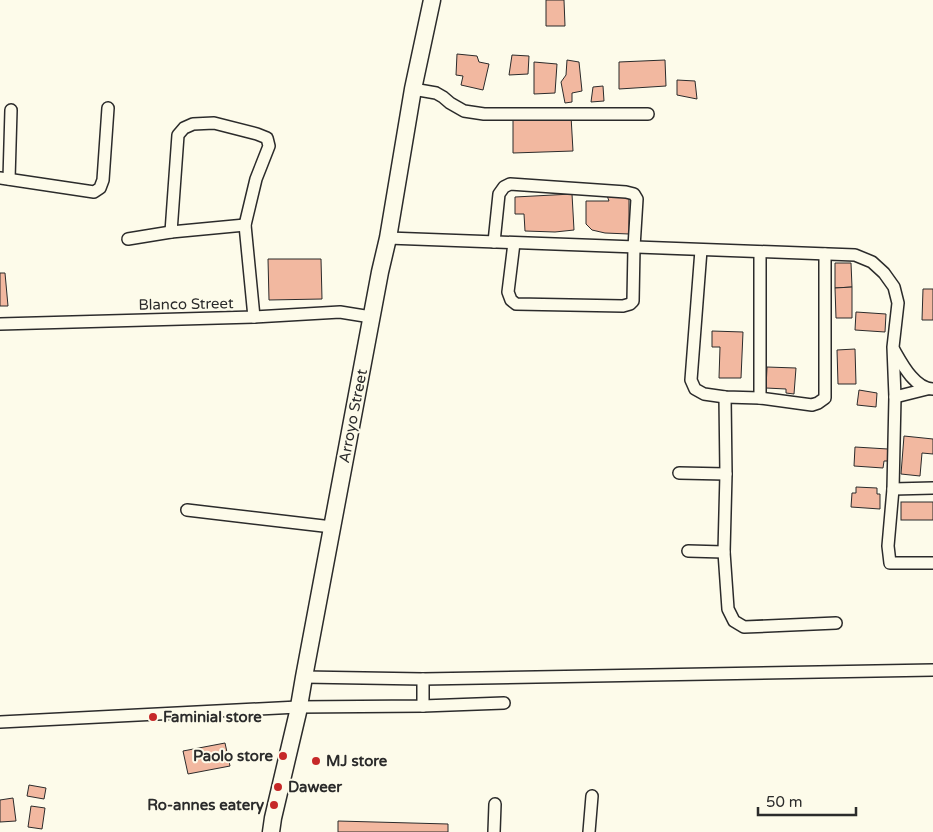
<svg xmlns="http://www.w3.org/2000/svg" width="933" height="832" font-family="'Varela Round',sans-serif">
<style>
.building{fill:#f2b8a0;stroke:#2b2b2b}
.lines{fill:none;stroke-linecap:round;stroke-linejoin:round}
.street-casing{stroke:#2b2b2b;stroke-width:14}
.secondary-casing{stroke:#2b2b2b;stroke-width:19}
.street{stroke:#fdfbea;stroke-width:11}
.secondary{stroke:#fdfbea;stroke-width:16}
.poi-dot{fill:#c62828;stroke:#fdfbea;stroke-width:2}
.labels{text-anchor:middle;stroke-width:4;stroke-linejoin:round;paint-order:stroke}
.street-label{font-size:15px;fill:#2b2b2b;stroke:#fdfbea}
.poi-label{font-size:15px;font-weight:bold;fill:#2b2b2b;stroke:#fdfbea;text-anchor:start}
</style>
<rect width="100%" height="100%" fill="#fdfbea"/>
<g class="building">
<path d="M546,0H564L565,26H546Z"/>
<path d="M457,54L477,56L479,62L489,64L483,90L461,85L463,76L456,75Z"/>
<path d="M512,55L529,56L528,74L509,75Z"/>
<path d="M567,60L579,62L582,91L572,93V102L565,103L561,82L566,75Z"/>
<path d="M665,60L666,86L619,89V62Z"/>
<path d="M534,62L557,64L555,93L534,94Z"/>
<path d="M677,80L695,81L697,99L677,95Z"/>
<path d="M603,86L604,101L591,102L593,87Z"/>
<path d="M513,116H571L573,151L513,153Z"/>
<path d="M606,193L629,196V234L605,233L592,230L586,224V201H609Z"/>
<path d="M572,194L574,230L555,232L525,231L524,214H515V197Z"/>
<path d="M268,259H321L322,299L269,300Z"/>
<path d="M835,263H851L852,287L835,288Z"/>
<path d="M0,273H5L8,306H0Z"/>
<path d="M852,287V318H836L835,288Z"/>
<path d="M923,289H933V320H922Z"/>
<path d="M856,312L886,314L885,332L855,330Z"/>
<path d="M712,331L743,332L741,378H719L720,347H712Z"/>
<path d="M855,349L856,384H838L837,350Z"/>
<path d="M767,367L796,368L794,394L786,393V389L766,388Z"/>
<path d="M859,390L877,393L876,407L857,405Z"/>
<path d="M904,436L933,439V454L922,453L920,476L901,474Z"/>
<path d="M855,447L888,449V461H884L883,468L854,466Z"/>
<path d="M856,487L877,488V494H880V509L851,507L852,493H856Z"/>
<rect x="901" y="502" width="32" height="18"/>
<path d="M225,743L230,766L188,774L183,751Z"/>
<path d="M29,785L46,788L44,799L27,796Z"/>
<path d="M13,798L16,821L0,822V800Z"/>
<path d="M31,806L45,808L42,829L28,827Z"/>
<path d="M338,821L448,824V832H338Z"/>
</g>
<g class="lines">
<defs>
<g id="street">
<path d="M413,89L436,93L443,97L450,103L464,111L484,114H648"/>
<path d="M0,178L94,192L100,188L103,180L108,108"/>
<path d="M9,179L11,110"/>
<path d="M171,232L178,135L184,128L193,124L214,123L257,134L267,138L269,146L256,179L245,225L254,317"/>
<path d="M388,238L855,255L872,262L884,273L894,287L898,303L893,347L895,397L893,489L888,546L890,563H933"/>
<path d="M128,239L171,232L245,225"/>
<path d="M494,242L499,194L504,187L510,184L626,192L634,194L637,199L634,247L633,301L630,304L623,306L516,304L511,300L508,292L514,243"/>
<path d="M701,250L691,380L695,389L704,394L725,397L760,398L812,405L818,403L825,398V254"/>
<path d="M0,324L254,317L340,312L371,317"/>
<path d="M894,350C902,364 915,389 933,389"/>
<path d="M725,397L726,474L724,552L728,609L734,621L744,627L836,623"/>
<path d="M895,397L927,389"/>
<path d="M760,398V252"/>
<path d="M679,473L726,474"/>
<path d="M893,489L933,488"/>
<path d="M187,510L332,527"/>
<path d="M688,551L724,552"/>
<path d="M304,677L423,679L933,670"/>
<path d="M423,706V679"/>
<path d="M0,722L298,707L423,706L504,703"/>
<path d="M494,832L495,804"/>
<path d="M589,832L592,796"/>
</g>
<path id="secondary" d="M271,832L273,818L298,712L304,677L380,272L388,238L413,89L432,0"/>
</defs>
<use href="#street" class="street-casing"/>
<use href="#secondary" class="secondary-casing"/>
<use href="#street" class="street"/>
<use href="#secondary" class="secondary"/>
</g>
<g class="poi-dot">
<circle cx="153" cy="717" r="5"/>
<circle cx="283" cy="756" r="5"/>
<circle cx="316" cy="761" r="5"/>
<circle cx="278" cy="787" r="5"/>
<circle cx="274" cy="805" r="5"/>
</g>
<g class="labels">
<g class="street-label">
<text transform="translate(186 304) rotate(-1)" y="5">Blanco Street</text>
<text transform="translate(353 416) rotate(-79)" y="5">Arroyo Street</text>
</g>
<g class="poi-label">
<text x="163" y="722">Faminial store</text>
<text x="273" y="761" text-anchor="end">Paolo store</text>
<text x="326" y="766">MJ store</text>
<text x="288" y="792">Daweer</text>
<text x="264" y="810" text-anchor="end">Ro-annes eatery</text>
</g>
</g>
<path d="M758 807v8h98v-8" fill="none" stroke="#2b2b2b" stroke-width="2.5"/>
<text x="766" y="807" font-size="15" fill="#2b2b2b" stroke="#fdfbea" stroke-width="4" paint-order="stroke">50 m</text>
</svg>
